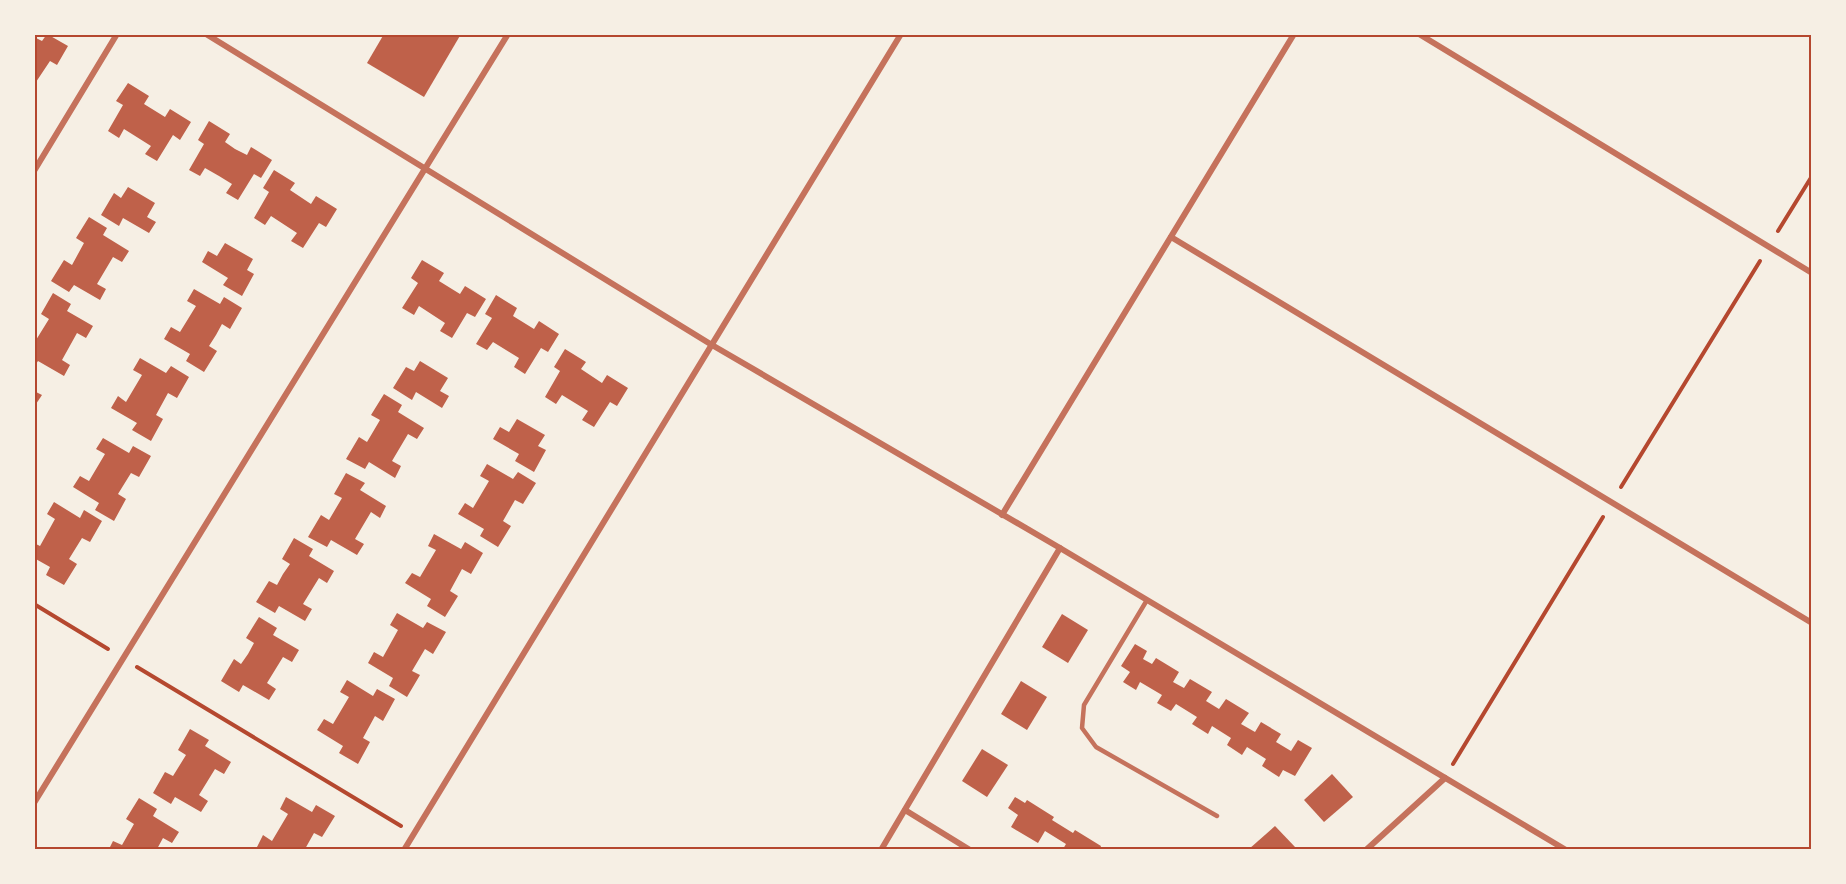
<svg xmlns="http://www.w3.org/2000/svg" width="1846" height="884" font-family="'Varela Round',sans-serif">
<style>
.building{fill:#bf614a}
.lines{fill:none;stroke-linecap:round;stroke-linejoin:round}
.path{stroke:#b5482f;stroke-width:4}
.service{stroke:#c5725c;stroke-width:4.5}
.minor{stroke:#c5725c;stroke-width:6}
.neatline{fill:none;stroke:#b5482f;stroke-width:2}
</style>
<rect width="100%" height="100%" fill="#f6efe4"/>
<g class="building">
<path d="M47,34L68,46L57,65L50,61L34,85V37L42,41Z"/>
<path d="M384,34H461L424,97L367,63Z"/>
<path d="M128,83L149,96L144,104L165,117L170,109L191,122L180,140L173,135L157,161L145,154L151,146L124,129L119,138L108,131L123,105L116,101Z"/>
<path d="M209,121L230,134L225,142L235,149L247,155L251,147L272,160L261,178L254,174L238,200L226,193L232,184L219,176L205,168L200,176L189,170L204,144L198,140Z"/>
<path d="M274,170L295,183L290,190L311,204L316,196L337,209L326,227L319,223L303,248L291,241L297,233L271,216L265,225L254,218L269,192L263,188Z"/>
<path d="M128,187L155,203L147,217L156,222L149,233L123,218L119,226L101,215L114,193L121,198Z"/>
<path d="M89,217L107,228L103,235L129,251L122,262L113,257L97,284L106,289L100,300L74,285L69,292L51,281L64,260L72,265L84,243L76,238Z"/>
<path d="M225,243L253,259L247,270L254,274L242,296L223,285L228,278L202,262L208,251L217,256Z"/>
<path d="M422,260L444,273L439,281L460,294L465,286L486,299L475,317L467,313L452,338L440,331L445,323L419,306L414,315L402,308L418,283L411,278Z"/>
<path d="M194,289L220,304L224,297L242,308L230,329L222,324L216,335L209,346L217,351L204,372L186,361L190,354L164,339L171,327L180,332L196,306L187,301Z"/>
<path d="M53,293L71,304L67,311L93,326L86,338L77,333L62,360L70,365L64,376L38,361L34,367V340H36L49,319L41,314Z"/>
<path d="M496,295L517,308L513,316L534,329L539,321L559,334L548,352L541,348L525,374L514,367L519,358L493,342L487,350L476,344L492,318L485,314Z"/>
<path d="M565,349L586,362L581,369L602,383L607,375L628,388L617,406L610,402L594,427L582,420L588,411L562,395L556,404L545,397L560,371L554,367Z"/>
<path d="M140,358L166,373L171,366L189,377L177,398L168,393L156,415L163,419L151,441L132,430L137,423L111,408L118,396L126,402L142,375L133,370Z"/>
<path d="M420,361L448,378L440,391L449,396L442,408L416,392L412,400L393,388L406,367L414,371Z"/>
<path d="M34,391L42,395L34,407Z"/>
<path d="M384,394L402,405L398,412L424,428L417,439L408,434L392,461L401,466L395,478L369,462L365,469L346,459L359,437L367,442L380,420L371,415Z"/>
<path d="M517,419L545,435L538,446L546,450L534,472L515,461L519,454L493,439L500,427L509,432Z"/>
<path d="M103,438L129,453L133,446L151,456L139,477L131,473L118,494L126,499L114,521L95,510L99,503L73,487L80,476L89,481L105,454L96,449Z"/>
<path d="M487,464L513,479L518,472L536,483L523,504L515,500L503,521L511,526L498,547L480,536L484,529L458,514L465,503L473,508L489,481L480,476Z"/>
<path d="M346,473L365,483L360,490L386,506L380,518L371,512L355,539L364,544L357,555L331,540L327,547L308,537L321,515L329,520L342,498L334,494Z"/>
<path d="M54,502L80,518L84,510L102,521L90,542L82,538L69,559L77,564L64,585L46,575L50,567L34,558V543L40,546L55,519L47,514Z"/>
<path d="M434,534L461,549L465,542L483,553L471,574L462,569L450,591L458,596L445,617L427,606L431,599L405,583L412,573L420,577L436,550L428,546Z"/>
<path d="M294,538L313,549L309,556L334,571L327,583L319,578L303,604L312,609L305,621L279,606L275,613L256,602L269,581L277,585L283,574L290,564L282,559Z"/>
<path d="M397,613L423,628L427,622L446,632L433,654L425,649L412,671L420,675L407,697L389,686L393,678L368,663L374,652L383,657L398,630L390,625Z"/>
<path d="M1062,614L1088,630L1068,663L1042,647Z"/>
<path d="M259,617L277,628L273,635L299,650L292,662L283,657L267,683L276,689L269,700L243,685L239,692L221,681L234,659L241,664L248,654L254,643L246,638Z"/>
<path d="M1135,644L1147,651L1143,659L1152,664L1156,658L1179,672L1173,682L1184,688L1190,679L1212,692L1206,701L1219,709L1226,699L1249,713L1241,724L1255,732L1261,722L1281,734L1276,742L1291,751L1298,740L1312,748L1295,776L1283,770L1279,777L1262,766L1266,759L1247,747L1242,755L1227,745L1231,738L1212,726L1208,734L1192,724L1197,717L1176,704L1171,711L1157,703L1162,695L1140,682L1136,690L1123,682L1130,672L1121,666Z"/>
<path d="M347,680L373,696L377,689L395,699L383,721L375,716L363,738L370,742L358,764L339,753L343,746L317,730L324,719L333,724L349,697L340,692Z"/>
<path d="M1021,681L1047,697L1027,730L1001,714Z"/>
<path d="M190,729L209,740L205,746L231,762L224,774L215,769L199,795L208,801L201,812L175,797L171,804L153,793L165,772L173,776L186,755L178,750Z"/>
<path d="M982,749L1008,765L987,797L962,781Z"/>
<path d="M1332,774L1353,797L1324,822L1304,800Z"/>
<path d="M286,797L312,812L316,805L335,816L322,837L314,833L305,849H261L257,847L263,835L272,841L288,814L280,809Z"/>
<path d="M1015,797L1025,803L1027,800L1054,817L1052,820L1073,833L1075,830L1101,846L1100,849H1063L1066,844L1045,831L1038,843L1011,827L1018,815L1008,808Z"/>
<path d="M139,798L157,809L153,816L179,832L172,843L163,838L157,849H109L113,841L122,845L134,824L126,819Z"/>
<path d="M1275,826L1296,848L1294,849H1249Z"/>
</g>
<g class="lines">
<g class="path">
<path d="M1778,231L1812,176"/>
<path d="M1621,487L1760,261"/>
<path d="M34,604L108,649"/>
<path d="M137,667L401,826"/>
<path d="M1453,764L1603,517"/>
</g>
<path class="service" d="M1147,600L1084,705L1082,728L1096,747L1217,816"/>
<g class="minor">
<path d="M206,34L712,345L1060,548L1566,850"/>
<path d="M1419,34L1812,273"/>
<path d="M34,171L117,34"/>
<path d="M1171,237L1812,623"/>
<path d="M1002,515L1294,34"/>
<path d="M34,803L508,34"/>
<path d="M905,810L970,850"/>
<path d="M404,850L901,34"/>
<path d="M881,850L1060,548"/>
<path d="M1366,850L1445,778"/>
</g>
</g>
<rect width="1846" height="884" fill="none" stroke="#f6efe4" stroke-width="72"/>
<rect x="36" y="36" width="1774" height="812" class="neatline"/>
</svg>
